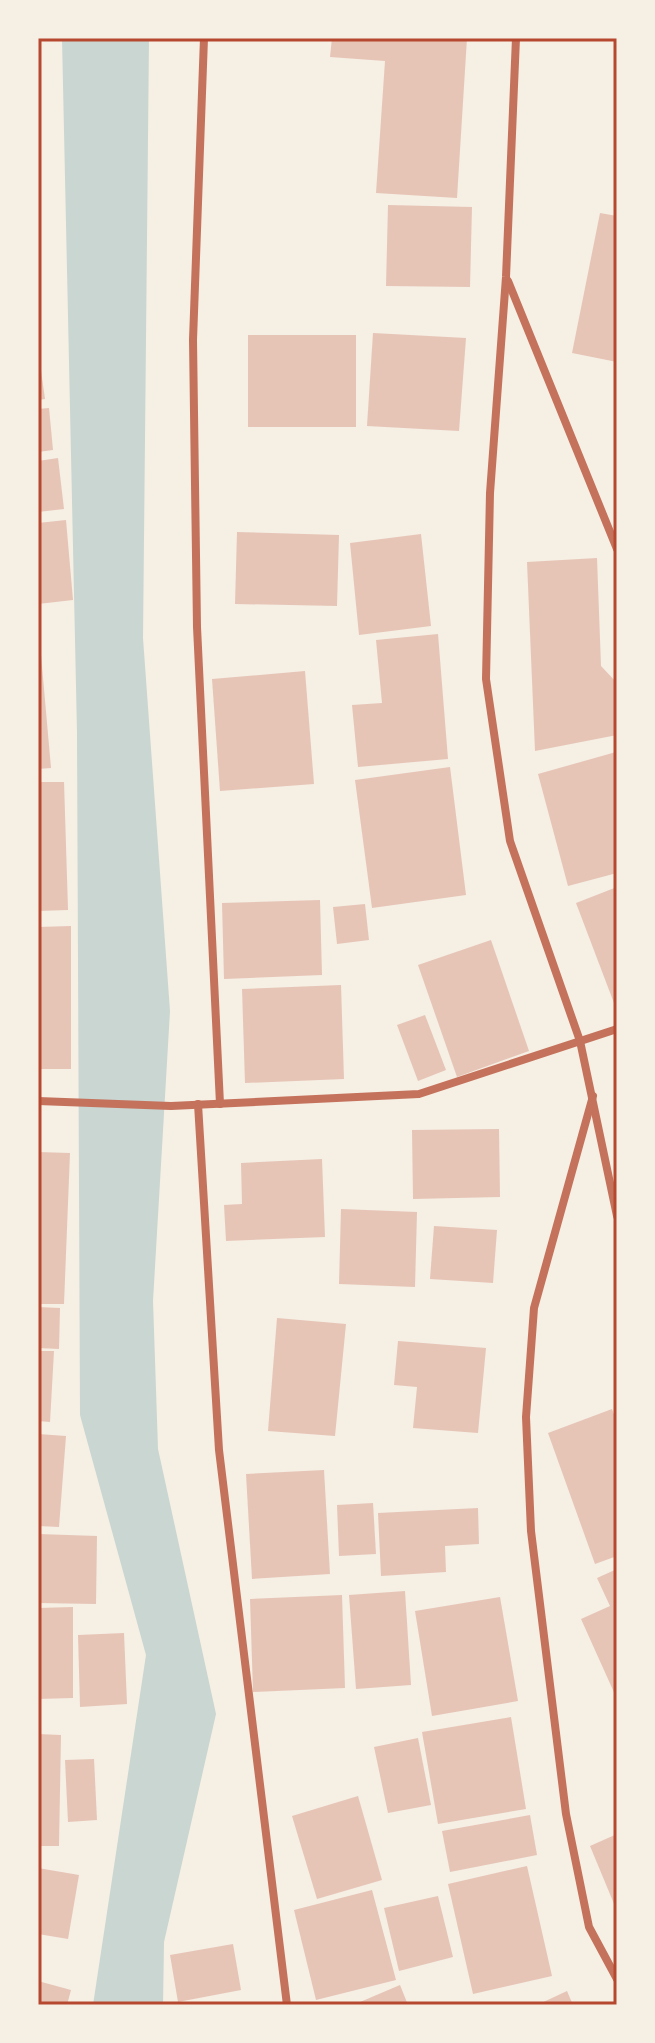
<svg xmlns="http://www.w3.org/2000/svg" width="655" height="2043" font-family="Rubik,sans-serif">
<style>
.water{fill:#c9d6d2}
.building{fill:#e6c5b7}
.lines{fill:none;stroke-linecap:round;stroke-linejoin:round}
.minor{stroke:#c5725c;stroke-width:8}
.neatline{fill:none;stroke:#b5482f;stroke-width:3}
</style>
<rect width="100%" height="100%" fill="#f6efe4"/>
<path class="water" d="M62,38H149L143,638L170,1011L153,1301L158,1449L216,1714L164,1942L163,2005H93L146,1655L80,1415L77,732Z"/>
<g class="building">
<path d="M332,38H467L457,198L376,193L385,61L330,57Z"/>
<path d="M388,205L472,207L470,287L386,286Z"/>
<path d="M600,213L617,216V362L572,353Z"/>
<path d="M373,333L466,338L459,431L367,426Z"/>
<rect x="248" y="335" width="108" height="92"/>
<path d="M38,349L45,399L38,400Z"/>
<path d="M49,408L53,450L38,452V409Z"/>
<path d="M58,458L64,509L38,512V461Z"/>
<path d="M66,520L73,600L38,604V523Z"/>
<path d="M237,532L339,535L337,606L235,604Z"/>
<path d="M421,534L431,626L359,635L350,543Z"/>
<path d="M597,558L601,666L617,683V735L535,751L527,562Z"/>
<path d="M38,621L51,768L38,769Z"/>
<path d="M438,634L448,759L358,767L352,705L382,703L376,640Z"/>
<path d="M305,671L314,784L220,791L212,679Z"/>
<path d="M616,752L617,873L568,886L538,774Z"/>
<path d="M450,767L466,895L372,908L355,780Z"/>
<path d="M38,782H64L68,910L38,911Z"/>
<path d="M617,887V1011L576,903Z"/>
<path d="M320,900L322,975L224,979L222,903Z"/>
<path d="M365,904L369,940L337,944L333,907Z"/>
<path d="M71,926V1069H38V927Z"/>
<path d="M491,940L529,1051L457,1077L418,965Z"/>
<path d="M341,985L344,1079L245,1083L242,989Z"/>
<path d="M425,1015L446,1070L418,1081L397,1025Z"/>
<path d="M499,1129L500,1197L413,1199L412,1130Z"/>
<path d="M38,1152L70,1153L64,1304H38Z"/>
<path d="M322,1159L325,1237L226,1241L224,1205L242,1204L241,1163Z"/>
<path d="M341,1209L417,1212L415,1287L339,1284Z"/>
<path d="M434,1226L497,1230L493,1283L430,1279Z"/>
<path d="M38,1307L60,1308L59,1349L38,1348Z"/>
<path d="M277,1318L346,1324L335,1436L268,1431Z"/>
<path d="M398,1341L486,1348L478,1433L413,1428L417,1387L394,1385Z"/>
<path d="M38,1351H54L50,1422L38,1421Z"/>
<path d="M612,1409L617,1423V1556L595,1564L548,1433Z"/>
<path d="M38,1434L66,1436L59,1527L38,1526Z"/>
<path d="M324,1470L330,1574L252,1579L246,1474Z"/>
<path d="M373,1503L376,1554L339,1556L337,1505Z"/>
<path d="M478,1508L479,1544L445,1546L446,1572L381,1576L378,1513Z"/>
<path d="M38,1534L97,1536L96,1604L38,1603Z"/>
<path d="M617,1569V1699L581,1619L610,1606L597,1578Z"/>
<path d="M405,1591L411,1685L356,1689L349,1595Z"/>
<path d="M342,1595L345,1688L253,1692L250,1599Z"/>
<path d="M500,1597L518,1701L432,1716L415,1611Z"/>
<path d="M73,1607V1698L38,1699V1608Z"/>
<path d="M124,1633L127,1704L80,1707L78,1635Z"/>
<path d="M511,1717L526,1809L438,1824L422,1732Z"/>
<path d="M38,1734L61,1735L59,1846H38Z"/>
<path d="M418,1738L431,1805L388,1813L374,1747Z"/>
<path d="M94,1759L97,1820L68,1822L65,1760Z"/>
<path d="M358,1796L382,1880L317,1899L292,1816Z"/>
<path d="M530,1815L537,1855L450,1872L442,1831Z"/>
<path d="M617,1834V1911L590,1846Z"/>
<path d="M527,1866L552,1976L473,1994L448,1884Z"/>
<path d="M38,1868L79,1875L68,1939L38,1934Z"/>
<path d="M372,1890L396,1980L316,2000L294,1910Z"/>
<path d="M438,1896L453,1957L399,1971L384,1908Z"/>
<path d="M233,1944L241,1990L178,2002L170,1955Z"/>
<path d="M38,1981L71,1990L67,2005H38Z"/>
<path d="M400,1985L408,2005H353Z"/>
<path d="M567,1991L573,2005H537Z"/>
</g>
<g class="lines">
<g class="minor">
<path d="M204,38L193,340L197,627L220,1104"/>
<path d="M516,38L506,277L490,493L486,679L510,841L580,1041L617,1216"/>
<path d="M508,281L617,549"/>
<path d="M593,1096L534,1308L526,1417L531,1531L566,1814L589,1927L617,1979"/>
<path d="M38,1101L171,1106L419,1094L617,1029"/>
<path d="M198,1104L219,1450L287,2005"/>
</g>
</g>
<rect width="655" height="2043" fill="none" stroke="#f6efe4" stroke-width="80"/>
<rect x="40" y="40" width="575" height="1963" class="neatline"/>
</svg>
